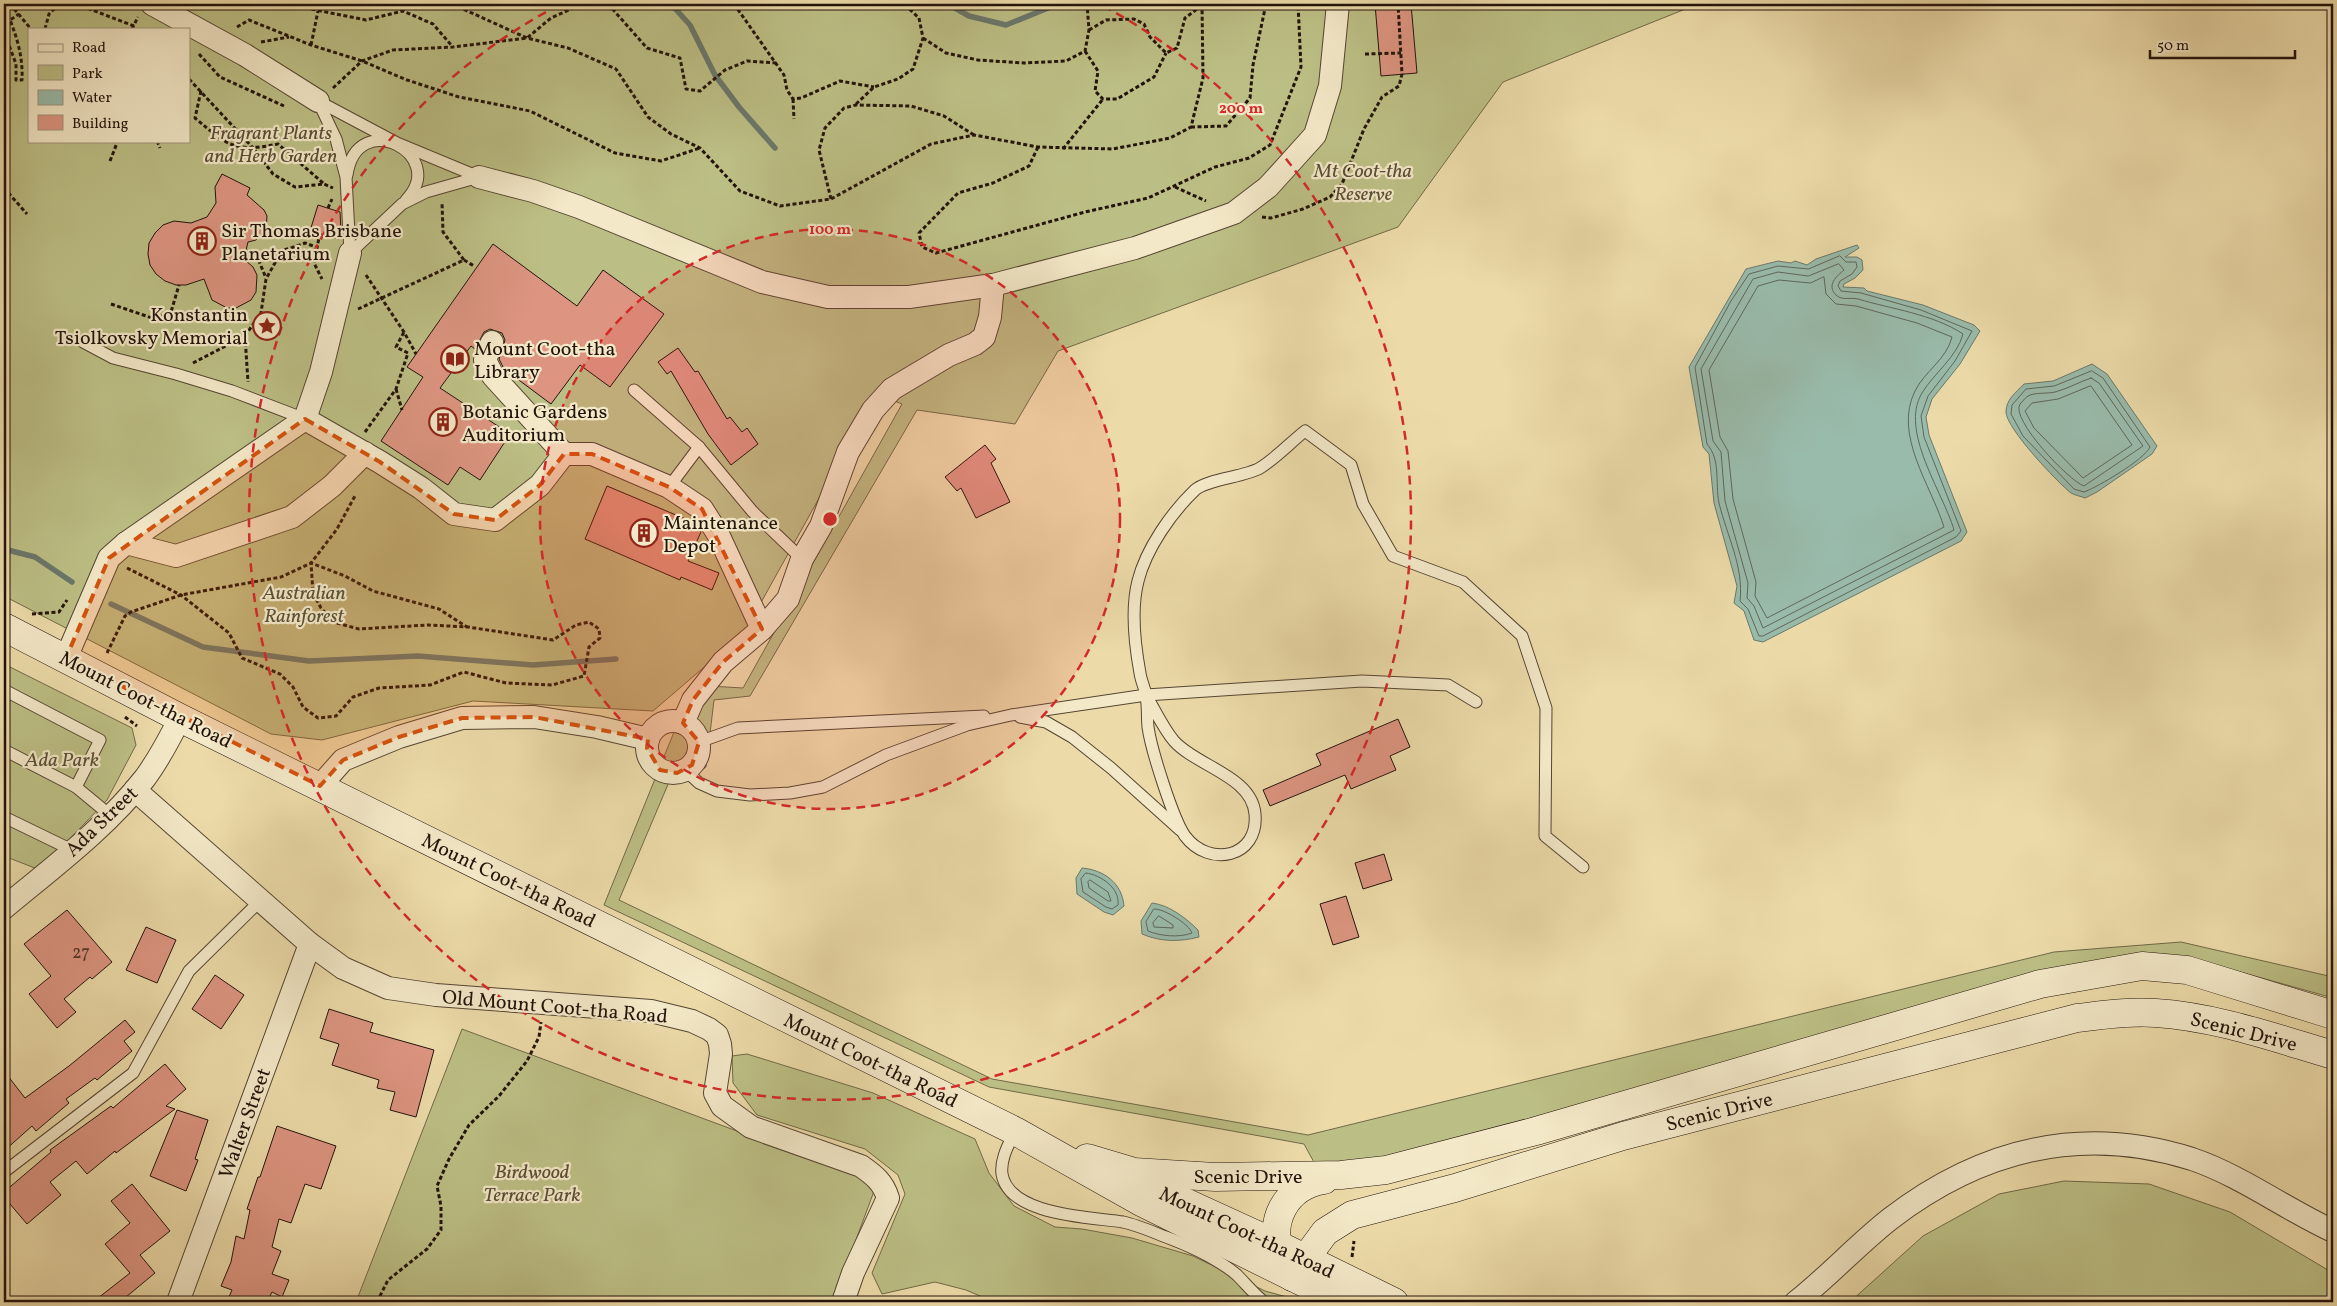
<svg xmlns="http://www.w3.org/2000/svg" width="2337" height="1306" font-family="Vollkorn,serif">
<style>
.green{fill:#bcbf85;stroke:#706948;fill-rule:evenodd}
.water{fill:#99bbab;stroke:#6a786b}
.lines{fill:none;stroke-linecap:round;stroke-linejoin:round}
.shore{stroke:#5e675b;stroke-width:1}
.stream{stroke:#6a786b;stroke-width:5.5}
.building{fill:#dd9581;stroke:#23130b}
.lane-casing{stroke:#554532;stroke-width:13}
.street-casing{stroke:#554532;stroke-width:24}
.secondary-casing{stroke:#23130b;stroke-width:29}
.path{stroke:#23130b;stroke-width:3;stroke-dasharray:4 2.5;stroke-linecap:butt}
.lane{stroke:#f3e8c7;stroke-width:11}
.street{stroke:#f3e8c7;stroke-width:22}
.secondary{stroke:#f3e8c7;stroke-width:28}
.marked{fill:#d4520c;fill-opacity:0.2;stroke:#d4520c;stroke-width:4;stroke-dasharray:10 6;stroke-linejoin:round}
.ring{fill:none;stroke:#d62828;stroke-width:2.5;stroke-dasharray:9 6}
.labels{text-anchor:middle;stroke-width:4.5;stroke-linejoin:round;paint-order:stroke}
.number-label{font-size:18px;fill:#523428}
.park-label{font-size:20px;font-style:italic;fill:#594f36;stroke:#f3e8c7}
.poi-label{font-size:20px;fill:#23130b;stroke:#f3e8c7;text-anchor:start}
.street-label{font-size:20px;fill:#23130b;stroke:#f3e8c7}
.centre{fill:#d62828;stroke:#f3e8c7;stroke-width:2.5}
.ring-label{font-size:15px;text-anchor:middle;font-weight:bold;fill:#d62828;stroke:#f3e8c7;stroke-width:4.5;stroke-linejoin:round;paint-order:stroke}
</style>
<rect width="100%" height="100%" fill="#ecdba9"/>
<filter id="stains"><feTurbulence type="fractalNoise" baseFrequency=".004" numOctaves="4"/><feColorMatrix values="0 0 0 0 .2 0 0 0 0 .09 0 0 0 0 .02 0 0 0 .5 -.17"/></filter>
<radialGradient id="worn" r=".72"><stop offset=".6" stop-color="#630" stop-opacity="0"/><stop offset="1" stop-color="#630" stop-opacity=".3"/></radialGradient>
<g class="green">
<path d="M4,4H1698L1503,82L1398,227L1058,351L1015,424L917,410L750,696L714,700L706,767L691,778L669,782L619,900L992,1079L1308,1135L2054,952L2181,942L2333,977V998L2194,959L2022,976L1442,1144L1378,1159L1315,1164L1304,1144L989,1087L604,905L693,685L743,688L902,404L877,394L744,633L653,711L473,701L322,740L271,734L4,596ZM29,29H189V141H29Z"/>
<path d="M4,664L132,728L136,745L107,800L40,870L4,856Z"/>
<path d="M462,1029L877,1183L833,1302H356Z"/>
<path d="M747,1054L873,1093L975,1139L989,1173L1014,1206L1055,1227L1082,1229L1132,1238L1193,1256L1265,1291L1305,1302H994L966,1290L935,1282L882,1294L872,1273L905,1194L898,1175L865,1149L757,1115L733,1083L732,1056Z"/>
<path d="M2064,1181L2149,1184L2230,1212L2333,1273V1302H1850L1923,1236L1999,1194Z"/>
</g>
<g class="water">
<path d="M1857,245L1859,248L1845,257H1857L1862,260L1863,270L1855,278L1844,284L1843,287L1864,288L1867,291L1923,305L1974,325L1980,331L1960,364L1932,399L1926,417L1929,435L1967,532L1961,541L1763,642L1754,640L1744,611L1734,603L1737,586L1714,503L1709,454L1703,447L1689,367L1746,269L1778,261L1791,263L1795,261L1807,265L1816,259Z"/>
<path d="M2092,364L2107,374L2157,446L2152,454L2097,492L2085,498C2080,496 2074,495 2071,493C2057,482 2006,428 2006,412C2006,400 2015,393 2024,384L2053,381Z"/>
<path d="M1082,868C1104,870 1122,883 1124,906L1113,915L1104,912L1077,894L1076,878Z"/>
<path d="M1152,903C1169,905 1186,918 1198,930L1199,937C1179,942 1161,942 1142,934L1141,921Z"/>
</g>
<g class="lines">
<g class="shore">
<path d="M1840,256L1846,262H1856L1857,267L1852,274L1840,281L1838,286L1841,291L1861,293L1921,310L1972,331L1955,361L1928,396L1921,416L1924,437L1961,531L1956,537L1763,636H1759L1748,609L1740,601C1744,567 1727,536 1719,503C1715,483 1721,460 1707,444L1695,367L1731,301L1749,274L1778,266L1808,269Z"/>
<path d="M1839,264L1844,270C1837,276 1826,285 1836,295C1842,301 1850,297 1858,299C1891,309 1933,314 1963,334C1957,357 1934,373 1922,393C1899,431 1943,492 1954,530L1763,628L1754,606L1747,598L1748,583L1725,501L1721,452L1713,441L1701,369L1753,279L1778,272L1808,276Z"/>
<path d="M1824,277L1826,294L1836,304L1856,306L1917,323L1952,337C1947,359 1924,372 1915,391C1893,435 1931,485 1944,527L1767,618L1755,596L1756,582L1733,499L1728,451L1720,437L1709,370L1758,286L1779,280L1810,283Z"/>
<path d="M2092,371L2103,378L2150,447C2145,459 2098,487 2084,492L2074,489L2023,436L2011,414L2012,405L2026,389L2054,386Z"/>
<path d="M2091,378L2099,383L2143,446L2084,486C2069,481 2010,419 2020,404C2022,402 2025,398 2028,396C2035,392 2047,394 2055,392C2067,389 2079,382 2091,378Z"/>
<path d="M2091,386L2132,445L2083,478L2034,428L2025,411L2032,403L2058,399Z"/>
<path d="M1086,873C1101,875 1120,888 1118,905L1112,909L1106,907L1083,892L1081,879Z"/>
<path d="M1090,880L1108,892L1111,901H1108L1089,888L1088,882Z"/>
<path d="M1154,909C1163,908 1189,924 1192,933C1179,938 1160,936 1148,931L1146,922Z"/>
<path d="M1159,916L1173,925V928L1154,927L1153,923Z"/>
</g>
<g class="stream">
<path d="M671,4L690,25L715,75L739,107L775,148"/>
<path d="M948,4L969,16L1006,25L1058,4"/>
<path d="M4,549L35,557L72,582"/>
<path d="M111,604L203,647L309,661L418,656L533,665L616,659"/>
</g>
</g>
<g class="building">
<path d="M1375,4H1411L1417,73L1381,76Z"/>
<path d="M222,174L250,188L247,195L264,210L267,216L266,230L256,240L248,242L244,259L253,267L257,275L256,292L251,300L236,308H227L212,300L204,279L186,285H176L165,281L156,274L150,265L148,254L149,243L155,233L163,225L174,221L191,223L207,217L216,203L215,187Z"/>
<path d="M318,205L340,212L341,231L339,239L310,231Z"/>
<path d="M493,244L577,306L603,270L664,314L610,387L580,365L551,404L504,369L499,359L505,340L502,333L490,329L484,332L475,349L471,346L440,388L510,434L480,480L460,467L448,485L381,441L423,377L407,367Z"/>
<path d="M678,348L695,372L698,371L727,419L730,417L742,432L747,428L758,444L731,465L708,434L671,371L667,374L658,362Z"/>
<path d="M985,445L996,459L991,463L1010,502L976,518L961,488L957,491L945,477Z"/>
<path d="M607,486L695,523L701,532L688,561L719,573L712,590L681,577L680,580L585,539Z"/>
<path d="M1398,719L1410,747L1390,756L1396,770L1351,789L1345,775L1270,806L1263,790L1321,765L1316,754Z"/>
<path d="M1384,854L1392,880L1363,889L1355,863Z"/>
<path d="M1346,896L1359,937L1333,945L1320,904Z"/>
<path d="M67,910L112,962L92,979L90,977L64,999L76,1012L57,1028L29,994L51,976L24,944Z"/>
<path d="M146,927L176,940L157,983L126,970Z"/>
<path d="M215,975L244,995L221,1029L192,1009Z"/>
<path d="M329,1009L373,1023L370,1032L434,1050L416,1117L390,1110L395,1092L377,1088L379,1080L332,1065L339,1044L320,1038Z"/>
<path d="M125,1020L135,1032L124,1041L132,1051L97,1080L95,1078L66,1099L69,1103L36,1131L32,1126L4,1151V1071L25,1098L69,1066Z"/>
<path d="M165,1064L186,1089L166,1106L175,1109L116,1153L115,1151L87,1174L76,1161L50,1182L61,1195L27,1224L4,1197V1192L51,1152L50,1150L111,1106L113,1108Z"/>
<path d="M177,1110L208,1120L195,1159L198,1160L186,1191L150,1176Z"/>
<path d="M277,1126L336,1146L321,1189L305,1184L291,1223L279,1219L272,1247L281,1251L272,1274L289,1280L282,1297L272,1292L267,1302H237L228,1299L232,1290L221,1286L231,1262L236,1236L244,1239L250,1210L247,1209L258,1177H260Z"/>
<path d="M132,1184L170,1231L140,1255L155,1273L120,1302H93L130,1273L105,1244L130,1223L111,1201Z"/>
</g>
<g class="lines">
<defs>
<g id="lane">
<path d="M318,101L397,143L479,177"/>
<path d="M318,101L336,139L346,177L350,253"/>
<path d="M347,175C357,106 450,155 406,200"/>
<path d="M350,253L402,204L426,192L479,177"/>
<path d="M83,342L113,358L176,374L232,391L305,419"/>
<path d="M634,390L699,447L752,511L802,559"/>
<path d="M669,487L699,447"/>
<path d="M4,690L100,740L76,787"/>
<path d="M1146,695C1155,710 1163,728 1174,741C1196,766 1252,776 1255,814C1259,858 1209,868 1185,836C1173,819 1151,749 1148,727C1147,716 1148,706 1146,696C1145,688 1141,681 1140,673C1135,646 1131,608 1138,581C1146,549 1171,513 1195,490C1207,479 1245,477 1260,468C1276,458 1291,442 1305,431L1351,465L1363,504L1393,556L1463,582L1522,636L1546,708L1545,836L1583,867"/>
<path d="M1020,717L1046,722L1072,737L1111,768L1180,830"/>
<path d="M699,742L738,728L984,716"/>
<path d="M4,750L76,787L111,816"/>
<path d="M685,770L699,783L717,791L750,795L790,793L823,787L886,755L967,725L1011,715L1146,695L1362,681L1448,685L1476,702"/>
<path d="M4,817L72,850"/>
<path d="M1015,1131C1009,1144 1000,1159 1002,1174C1009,1216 1092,1217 1123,1222C1137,1225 1153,1232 1166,1237C1190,1246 1217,1258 1237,1275C1246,1284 1254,1294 1264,1302"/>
<path d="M4,1172L133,1073L189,971L261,900"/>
</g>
<g id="street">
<path d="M152,4L245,55L318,101"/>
<path d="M479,177L533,191L579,207L762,282L828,297H909L993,285L1135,248L1234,213L1268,187L1315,135L1330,86L1338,4"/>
<path d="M492,342L485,360L493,376L564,454"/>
<path d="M305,419L380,462L421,488L454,514L495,520L540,485L564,454H592L669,487L702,509L718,534L762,629"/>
<path d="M126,543L176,556L292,517L332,486L365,453"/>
<path d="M66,658L109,558L126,543L305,419L321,372L350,253"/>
<circle cx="673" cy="747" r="26"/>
<path d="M683,723L693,700L723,662L762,629L788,599L802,559L821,526L848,452L873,410L892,389L949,355L975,344L984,337L990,317L993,285"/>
<path d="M320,786L343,760L399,737L462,718L534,717L597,727L648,739"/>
<path d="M135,790L310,944L343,968L388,988L436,995L651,1011L692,1021L709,1029L717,1035L720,1044L721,1054L715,1093L722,1106L751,1127L861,1166C874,1175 883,1182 888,1198L853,1273L843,1302"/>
<path d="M4,908C52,868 106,828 145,778C159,759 170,738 180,718"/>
<path d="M178,1302L310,944"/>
<path d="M1796,1302C1829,1276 1857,1245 1890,1219C1980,1150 2081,1124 2192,1159C2242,1176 2285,1209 2333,1231"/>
</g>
<g id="secondary">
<path d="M4,627L180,718L1015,1131L1143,1203L1343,1302"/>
<path d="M1087,1158L1134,1172L1215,1177L1341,1175L1386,1170L1536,1131L2040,984L2142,966L2187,970L2333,1015"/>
<path d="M1141,1182L1270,1241L1394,1302"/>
<path d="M1282,1258C1266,1222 1286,1186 1324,1180"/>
<path d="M1292,1277L1325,1232L1352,1215L1455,1188L1623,1136L2077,1018C2103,1015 2130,1011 2156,1013C2217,1017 2275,1038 2333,1055"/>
</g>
</defs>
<use href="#lane" class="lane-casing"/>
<use href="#street" class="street-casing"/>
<use href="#secondary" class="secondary-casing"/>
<g class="path">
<path d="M10,4L31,29"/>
<path d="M69,4L79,5L134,26"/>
<path d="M286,4L366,20L403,11L433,24L452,46"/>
<path d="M452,4L527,38L568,48L616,69L648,117L671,134L700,148L740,191L780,206L831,199L931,144L974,135L1038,147L1113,149L1170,138L1191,127L1203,78L1202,4"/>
<path d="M608,4L647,48L680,58L686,89L700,91L725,70L747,61L776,63"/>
<path d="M734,4L784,75L787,90L793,99L801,98L840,81L874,87"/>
<path d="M237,27L249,20L311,45L362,61L407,80L459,97L530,111L615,153L661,161L700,148"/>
<path d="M45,29L49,14L59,4"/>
<path d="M132,29L138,17"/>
<path d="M1089,30L1106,20L1134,19L1144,24L1150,37L1166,53L1177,48L1185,18L1201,6"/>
<path d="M923,38L946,53L978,60L1024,63L1066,61L1085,51L1089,30L1087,4"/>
<path d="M261,42L289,37"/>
<path d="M311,45L318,11"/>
<path d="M1085,51L1098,71L1095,91L1103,99H1117L1154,77L1166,53"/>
<path d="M199,54L220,77L284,106"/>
<path d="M1365,54L1401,53"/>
<path d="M4,61L5,47L9,45L16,64V80H22C23,59 18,40 10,20L19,14"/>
<path d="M189,79L254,149L273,174L295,187L324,184L333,188"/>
<path d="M333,88L362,61L393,50L453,47L527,38L551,18L582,4"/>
<path d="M201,91L195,118C227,145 234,153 278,144L323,183"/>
<path d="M793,99L794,119"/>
<path d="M856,104L874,87L898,79L913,69L923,38L919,18L904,4"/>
<path d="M1191,127L1226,126L1250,98L1253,65L1266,4"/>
<path d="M157,141L160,148"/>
<path d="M1038,147L1029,166L993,183L958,193L919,233L922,247L936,253L1085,212L1148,198L1215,167L1249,158L1270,145L1301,67L1298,4"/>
<path d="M1063,149L1103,99"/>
<path d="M110,161L117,143"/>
<path d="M1175,187L1206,201"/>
<path d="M4,188L27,214"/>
<path d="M831,199L819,150L825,128L844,108L856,105L911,106L944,116L974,135"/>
<path d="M328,208L332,199"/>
<path d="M1262,217L1271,218L1303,209L1330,197L1342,184L1364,129L1382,97L1399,86L1402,74L1398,4"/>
<path d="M320,233L314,263L322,279"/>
<path d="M246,251C267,257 286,250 305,243L316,247"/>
<path d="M256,254L266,278"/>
<path d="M464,260L474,266"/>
<path d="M366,275L404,332L416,354"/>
<path d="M111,304L155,319L171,312L179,285"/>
<path d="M358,309L464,260L443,232L442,202"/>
<path d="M245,336L248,382"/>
<path d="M193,363L245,336L261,313L266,279L281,252"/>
<path d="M396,389L402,410"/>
<path d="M365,432L396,389L408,353L396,347L404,332"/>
<path d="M127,568L181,595L229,633L242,658L280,674L293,687L303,707L318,718L336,716L353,697L379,688L430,685L464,672L506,683L552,685L584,676L589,647L600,638L599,629L589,622L576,625L553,640L468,627L428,625L359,629L333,622L321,608L313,593L311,563L337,529L356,494"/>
<path d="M32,614L59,612L67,600"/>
<path d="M107,653L125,616L131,612L181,595L281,577L311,563L345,576L373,591L439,609L467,627"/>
<path d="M125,717L137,726"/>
<path d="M1352,1257L1354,1241"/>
<path d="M377,1302L388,1280L427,1249L441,1230V1206L437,1186L449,1159L469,1125L499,1096L527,1061L539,1037L541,1022"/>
</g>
<use href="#lane" class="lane"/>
<use href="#street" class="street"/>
<use href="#secondary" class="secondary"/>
</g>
<path class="marked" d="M305,419L380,462L454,514L495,520L540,485L564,454H592L669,487L702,509L762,629L723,662L693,700L683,723L699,742L692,765L677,773L660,770L647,748L648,739L534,717L462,718L399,737L343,760L320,786L66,658L109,558Z"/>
<circle cx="830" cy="519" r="290" fill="#d62828" fill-opacity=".12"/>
<g class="ring">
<circle cx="830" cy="519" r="290"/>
<path d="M1103 6A581 581 0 1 1 557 6"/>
</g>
<defs>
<symbol id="building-ring" viewBox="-11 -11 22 22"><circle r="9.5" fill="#f3e8c7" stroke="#8f2418" stroke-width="1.5"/><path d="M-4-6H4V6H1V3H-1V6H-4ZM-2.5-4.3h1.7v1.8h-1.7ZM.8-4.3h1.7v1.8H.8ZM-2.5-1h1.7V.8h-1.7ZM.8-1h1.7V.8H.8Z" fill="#8f2418"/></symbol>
<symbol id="sight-ring" viewBox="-11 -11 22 22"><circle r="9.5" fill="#f3e8c7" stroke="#8f2418" stroke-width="1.5"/><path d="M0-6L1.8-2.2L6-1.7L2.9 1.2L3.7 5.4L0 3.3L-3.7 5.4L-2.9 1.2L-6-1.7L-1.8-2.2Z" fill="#8f2418"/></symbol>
<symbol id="library-ring" viewBox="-11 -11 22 22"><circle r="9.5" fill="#f3e8c7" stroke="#8f2418" stroke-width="1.5"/><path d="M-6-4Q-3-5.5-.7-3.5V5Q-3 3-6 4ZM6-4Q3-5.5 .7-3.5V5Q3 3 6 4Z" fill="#8f2418"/></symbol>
</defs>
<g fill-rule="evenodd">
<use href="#building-ring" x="186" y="225" width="32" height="32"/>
<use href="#sight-ring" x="251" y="310" width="32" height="32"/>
<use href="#library-ring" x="439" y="343" width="32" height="32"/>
<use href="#building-ring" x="427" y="406" width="32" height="32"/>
<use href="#building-ring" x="628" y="517" width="32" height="32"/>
</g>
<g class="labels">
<g class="number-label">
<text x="81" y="958">27</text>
</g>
<g class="park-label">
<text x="271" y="139">Fragrant Plants<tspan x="271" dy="23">and Herb Garden</tspan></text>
<text x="1363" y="177">Mt Coot-tha<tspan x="1363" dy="23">Reserve</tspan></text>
<text x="304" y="599">Australian<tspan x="304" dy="23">Rainforest</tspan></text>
<text x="62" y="766">Ada Park</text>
<text x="532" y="1178">Birdwood<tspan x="532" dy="23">Terrace Park</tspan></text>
</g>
<g class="poi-label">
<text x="221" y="237">Sir Thomas Brisbane<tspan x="221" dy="23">Planetarium</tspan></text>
<text x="248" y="321" text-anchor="end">Konstantin<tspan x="248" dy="23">Tsiolkovsky Memorial</tspan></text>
<text x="474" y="355">Mount Coot-tha<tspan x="474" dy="23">Library</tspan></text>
<text x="462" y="418">Botanic Gardens<tspan x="462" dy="23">Auditorium</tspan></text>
<text x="663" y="529">Maintenance<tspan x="663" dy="23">Depot</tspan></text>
</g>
<g class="street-label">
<text transform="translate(146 699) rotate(27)" y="7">Mount Coot-tha Road</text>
<text transform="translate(101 821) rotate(-44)" y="7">Ada Street</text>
<text transform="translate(509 880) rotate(26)" y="7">Mount Coot-tha Road</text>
<text transform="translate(555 1006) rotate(5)" y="7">Old Mount Coot-tha Road</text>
<text transform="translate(2244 1031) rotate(14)" y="7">Scenic Drive</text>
<text transform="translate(871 1060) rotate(26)" y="7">Mount Coot-tha Road</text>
<text transform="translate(1719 1111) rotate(-14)" y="7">Scenic Drive</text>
<text transform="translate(244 1123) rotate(-70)" y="7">Walter Street</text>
<text x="1248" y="1183">Scenic Drive</text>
<text transform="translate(1247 1232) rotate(25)" y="7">Mount Coot-tha Road</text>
</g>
</g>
<circle cx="830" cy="519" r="8" class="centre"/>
<g class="ring-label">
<text x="1241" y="113">200 m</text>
<text x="830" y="234">100 m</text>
</g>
<rect width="2337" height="1306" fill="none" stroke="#ecdba9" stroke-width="20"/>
<rect x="5" y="5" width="2327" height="1296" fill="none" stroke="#23130b" stroke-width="2.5"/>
<rect x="10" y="10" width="2317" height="1286" fill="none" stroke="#23130b"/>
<rect x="28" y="28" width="162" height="115" fill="#f3e8c7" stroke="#a0937c"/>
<rect x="38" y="44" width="25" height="8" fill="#f3e8c7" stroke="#a0937c"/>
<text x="72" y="52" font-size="15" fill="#23130b">Road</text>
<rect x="38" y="65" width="25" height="15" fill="#bcbf85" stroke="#a0937c"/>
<text x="72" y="78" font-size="15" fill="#23130b">Park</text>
<rect x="38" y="90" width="25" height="15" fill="#99bbab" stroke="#a0937c"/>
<text x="72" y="102" font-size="15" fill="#23130b">Water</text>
<rect x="38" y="115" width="25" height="15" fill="#dd9581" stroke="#a0937c"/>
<text x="72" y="128" font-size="15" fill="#23130b">Building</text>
<path d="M2150 50v8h145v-8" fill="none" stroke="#23130b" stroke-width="2.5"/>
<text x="2157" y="50" font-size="15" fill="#23130b" stroke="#f3e8c7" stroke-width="4" paint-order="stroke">50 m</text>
<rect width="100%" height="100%" filter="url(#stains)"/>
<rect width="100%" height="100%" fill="url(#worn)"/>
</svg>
